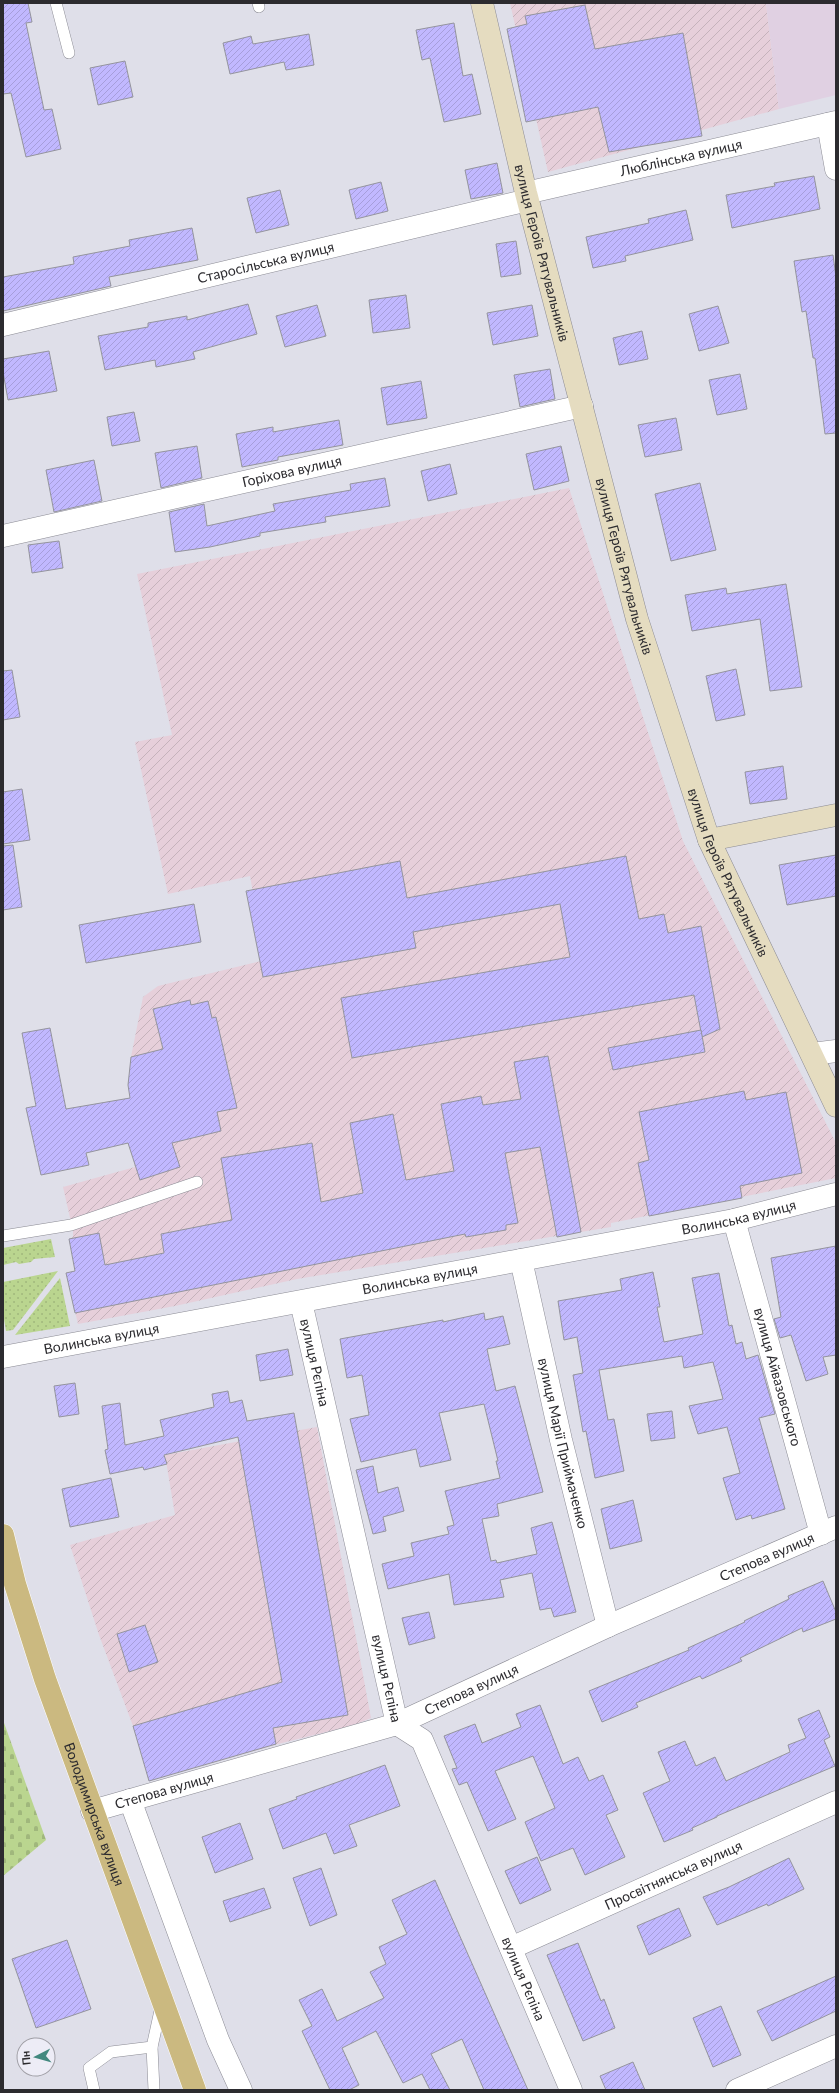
<svg xmlns="http://www.w3.org/2000/svg" width="839" height="2093" font-family="Lato,sans-serif">
<style>
.industrial{fill:url(#industrial-furrows)}
.education{fill:#e0d0e2}
.grass{fill:url(#grass-dots)}
.cemetery{fill:url(#cemetery-stones)}
.building{fill:url(#building-hatch);stroke:#94949d}
.lines{fill:none;stroke-linecap:round;stroke-linejoin:round}
.lane-casing{stroke:#8b8b94;stroke-width:12}
.street-casing{stroke:#8b8b94;stroke-width:23}
.secondary-casing{stroke:#8b8b94;stroke-width:23}
.primary-casing{stroke:#fff;stroke-width:23}
.lane{stroke:#fff;stroke-width:11}
.street{stroke:#fff;stroke-width:22}
.secondary{stroke:#e5dcc0;stroke-width:22}
.primary{stroke:#cbb980;stroke-width:22}
.labels{text-anchor:middle;stroke-width:3;stroke-linejoin:round;paint-order:stroke}
.street-label{font-size:14px;fill:#2c2b2f;stroke:#edecf6}
</style>
<defs>
<pattern id="industrial-furrows" width="10" height="10" patternUnits="userSpaceOnUse"><rect width="10" height="10" fill="#e6cfda"/><path d="M-1 1l2-2M0 10L10 0M9 11l2-2" fill="none" stroke="#c5b2bb"/></pattern>
<pattern id="grass-dots" width="8" height="8" patternUnits="userSpaceOnUse"><rect width="8" height="8" fill="#bad58f"/><path d="M2 2h.1M6 6h.1" fill="none" stroke="#a0b77c" stroke-width="1.8" stroke-linecap="round"/></pattern>
<pattern id="cemetery-stones" width="16" height="16" patternUnits="userSpaceOnUse"><rect width="16" height="16" fill="#bad58f"/><path d="M2 7V4a2 2 0 0 1 4 0v3zM10 15v-3a2 2 0 0 1 4 0v3z" fill="#a0b77c"/></pattern>
<pattern id="building-hatch" width="6" height="6" patternUnits="userSpaceOnUse"><rect width="6" height="6" fill="#c1b8ff"/><path d="M-1 1l2-2M0 6l6-6M5 7l2-2" fill="none" stroke="#a69edb"/></pattern>
</defs>
<rect width="100%" height="100%" fill="#dfdfe9"/>
<g class="industrial">
<path d="M510,3H766L779,109L548,172Z"/>
<path d="M569,488L683,841L836,1143V1178L611,1223V1227L297,1279L175,1306L78,1324L66,1273L75,1271L69,1239L73,1237V1231L63,1187L135,1167L134,1162L144,1158L128,1085L131,1057L143,997L158,986L265,960L250,876L168,894L135,742L172,735L137,574Z"/>
<path d="M317,1427L371,1718L354,1725L278,1744L149,1781L133,1726L99,1635L70,1545L175,1515L165,1455Z"/>
</g>
<path class="education" d="M766,3H836V95L779,109Z"/>
<g class="grass">
<path d="M51,1239L55,1257L34,1259L31,1262L19,1264L16,1262L3,1265V1248Z"/>
<path d="M58,1271L13,1330L6,1331L3,1313V1282Z"/>
<path d="M60,1278L70,1326L15,1335Z"/>
</g>
<path class="cemetery" d="M3,1720L46,1840L3,1876Z"/>
<g class="building">
<path d="M3,3H28L32,22L26,23L44,110L52,109L61,149L26,157L11,93L3,94Z"/>
<path d="M585,5L595,49L683,33L702,136L609,152L598,107L526,122L507,29L527,24L525,16Z"/>
<path d="M454,23L463,76L472,74L481,114L444,122L430,58L422,60L416,30Z"/>
<path d="M309,34L314,65L286,70L284,62L230,74L223,43L251,36L253,44Z"/>
<path d="M125,61L133,97L98,105L90,68Z"/>
<path d="M497,163L503,193L471,199L465,170Z"/>
<path d="M814,176L820,209L732,228L726,195L775,186L774,183Z"/>
<path d="M381,182L388,211L356,219L349,190Z"/>
<path d="M280,190L289,225L256,233L247,198Z"/>
<path d="M686,210L693,240L625,256L626,261L593,268L586,237L649,223L648,219Z"/>
<path d="M192,228L198,260L109,277L111,286L3,311V277L74,264L73,257L130,246L129,240Z"/>
<path d="M516,241L521,274L501,277L496,244Z"/>
<path d="M833,255L836,277V433L825,434L815,358H813L806,311L802,312L794,261Z"/>
<path d="M406,295L410,328L373,333L369,300Z"/>
<path d="M248,304L257,334L193,352L195,359L156,367L155,360L105,370L98,336L148,327V323L187,316V320Z"/>
<path d="M317,305L326,336L285,347L276,316Z"/>
<path d="M532,305L538,336L493,345L487,313Z"/>
<path d="M718,306L729,343L699,351L689,314Z"/>
<path d="M642,331L648,359L619,365L613,338Z"/>
<path d="M49,351L57,391L8,400L3,372V359Z"/>
<path d="M550,369L555,399L520,407L514,375Z"/>
<path d="M740,374L747,409L717,415L709,380Z"/>
<path d="M421,381L427,418L387,425L381,388Z"/>
<path d="M134,412L140,441L112,446L107,417Z"/>
<path d="M676,418L682,450L645,457L638,425Z"/>
<path d="M339,420L343,445L278,457V460L242,467L236,434L273,427V432Z"/>
<path d="M197,446L202,478L161,488L155,453Z"/>
<path d="M561,446L569,481L534,490L526,454Z"/>
<path d="M94,460L102,501L54,512L46,470Z"/>
<path d="M450,464L457,494L428,501L421,471Z"/>
<path d="M385,478L390,506L325,517L326,522L260,533V536L210,547L175,552L169,512L204,504L207,526L275,511L273,504L351,490L350,484Z"/>
<path d="M700,483L716,550L671,561L655,494Z"/>
<path d="M59,541L63,568L32,573L28,545Z"/>
<path d="M786,584L802,687L770,691L760,619L692,631L685,595L726,588L727,594Z"/>
<path d="M736,669L745,715L716,721L706,676Z"/>
<path d="M12,670L20,717L3,720V671Z"/>
<path d="M783,766L787,799L750,804L745,772Z"/>
<path d="M22,789L30,840L3,844V792Z"/>
<path d="M13,845L22,907L3,910V846Z"/>
<path d="M836,855V896L787,905L779,865Z"/>
<path d="M626,856L639,919L664,914L668,933L701,926L720,1029L702,1037L694,995L352,1058L341,998L570,957L560,904L413,932L416,948L263,977L246,891L400,861L407,898Z"/>
<path d="M194,904L201,942L86,963L79,925Z"/>
<path d="M190,1000L191,1005L208,1001L212,1018L216,1017L237,1108L217,1112L221,1131L172,1143L180,1167L140,1180L128,1143L86,1153L89,1165L41,1175L26,1108L36,1106L22,1033L50,1028L66,1109L130,1098L128,1085L131,1057L163,1049L153,1009Z"/>
<path d="M701,1030L705,1052L613,1070L608,1048Z"/>
<path d="M548,1056L581,1232L557,1237L540,1147L505,1153L518,1223L506,1225V1230L466,1237L465,1234L75,1313L66,1273L75,1271L69,1239L99,1233L105,1265L164,1253L161,1234L232,1220L221,1158L312,1143L321,1202L363,1193L350,1123L393,1114L406,1180L454,1171L441,1104L481,1096L483,1105L521,1099L514,1062Z"/>
<path d="M744,1091L746,1100L786,1092L802,1173L740,1186L742,1198L649,1216L638,1163L649,1160L639,1112Z"/>
<path d="M836,1246V1355L823,1357L828,1374L806,1381L791,1335L780,1338L774,1319L781,1317L771,1258Z"/>
<path d="M653,1272L660,1307H657L664,1342L703,1334L692,1278L719,1273L729,1326L732,1325L736,1344L742,1342L746,1359L758,1355L775,1414L759,1418L785,1509L752,1519L751,1515L736,1520L723,1478L740,1473L727,1427L698,1434L689,1406L723,1399L713,1362L684,1368L682,1356L599,1370L608,1420L614,1419L624,1471L595,1478L586,1431L583,1432L573,1375L583,1373L577,1337L564,1340L558,1301L622,1290L620,1279Z"/>
<path d="M484,1313L485,1320L503,1316L510,1344L487,1349L496,1391L515,1386L543,1492L497,1504L499,1516L482,1519L491,1561L496,1560L497,1563L537,1554L531,1528L552,1522L576,1612L554,1617L551,1608L540,1610L532,1573L500,1580L504,1597L454,1605L449,1574L388,1589L382,1564L414,1556L411,1543L449,1534L447,1527L454,1525L445,1491L500,1478L496,1461H498L484,1404L439,1413L451,1460L420,1467L416,1449L361,1462L350,1419L369,1415L362,1375L347,1378L340,1339L443,1320V1322Z"/>
<path d="M288,1349L293,1375L260,1381L256,1355Z"/>
<path d="M75,1383L79,1414L59,1417L54,1386Z"/>
<path d="M228,1391L230,1403L242,1400L247,1421L294,1413L348,1715L273,1728L276,1744L149,1781L133,1726L282,1682L238,1437L164,1455L167,1464L144,1470L143,1467L110,1474L105,1450L108,1449L102,1406L120,1403L125,1445L164,1436L160,1420L214,1407L212,1394Z"/>
<path d="M672,1411L675,1438L651,1441L647,1414Z"/>
<path d="M373,1466L378,1493L398,1487L404,1511L383,1517L386,1531L373,1534L356,1470Z"/>
<path d="M111,1478L119,1517L70,1527L62,1489Z"/>
<path d="M633,1500L642,1541L610,1549L601,1509Z"/>
<path d="M823,1581L836,1612V1619L803,1632L802,1628L740,1658L742,1661L702,1679L700,1676L636,1703L638,1707L602,1722L589,1691L689,1650L688,1648L745,1622L744,1621L789,1599L788,1596Z"/>
<path d="M429,1612L435,1638L409,1645L402,1618Z"/>
<path d="M145,1625L158,1662L129,1672L117,1634Z"/>
<path d="M540,1705L563,1764L578,1757L589,1781L603,1775L618,1810L606,1815L625,1857L585,1875L573,1848L541,1861L525,1822L555,1808L533,1756L495,1771L516,1819L488,1831L467,1782L459,1785L452,1769L457,1768L444,1736L475,1724L482,1743L521,1727L516,1714Z"/>
<path d="M819,1710L830,1737L824,1740L835,1766L717,1816V1817L692,1828L693,1830L664,1842L643,1793L670,1781L658,1752L685,1741L696,1766L715,1757L726,1781L790,1752L788,1745L806,1738L798,1719Z"/>
<path d="M385,1765L400,1806L349,1825L357,1846L334,1854L326,1833L283,1849L269,1809L297,1799L296,1797Z"/>
<path d="M240,1823L253,1859L215,1873L202,1837Z"/>
<path d="M537,1857L551,1890L520,1904L505,1871Z"/>
<path d="M789,1858L804,1889L768,1906L767,1904L717,1925L703,1897L729,1887Z"/>
<path d="M321,1868L337,1915L310,1926L293,1878Z"/>
<path d="M435,1880L528,2090H484L462,2039L431,2054L450,2090H430L422,2074L403,2083L376,2031L342,2048L359,2085L349,2090H330L302,2031L312,2026L299,2000L322,1989L337,2021L384,1998L370,1972L386,1964L379,1947L407,1934L392,1900Z"/>
<path d="M264,1888L271,1908L230,1922L223,1901Z"/>
<path d="M679,1908L691,1936L649,1955L637,1926Z"/>
<path d="M67,1940L91,2009L36,2028L12,1959Z"/>
<path d="M578,1943L601,2001L604,1999L615,2028L583,2041L547,1955Z"/>
<path d="M836,1976V2011L772,2041L757,2011Z"/>
<path d="M721,2006L741,2055L713,2067L693,2018Z"/>
<path d="M633,2062L645,2090H606L600,2076Z"/>
</g>
<g class="lines">
<defs>
<g id="lane">
<path d="M56,3L69,53"/>
<path d="M258,3L259,7"/>
<path d="M3,1236L71,1225L197,1182"/>
<path d="M94,2090L89,2068L111,2052L152,2047"/>
<path d="M154,2090L152,2047L161,2006"/>
</g>
<g id="street">
<path d="M828,124L836,169"/>
<path id="s1" d="M526,193L836,122"/>
<path id="s2" d="M3,325L528,200"/>
<path id="s3" d="M3,536L582,406"/>
<path d="M812,1054L836,1051"/>
<path id="s4" d="M734,1220L821,1534"/>
<path id="s5" d="M521,1260L561,1440L608,1626"/>
<path id="s6" d="M301,1302L397,1724L422,1740L571,2090"/>
<path id="s7" d="M3,1357L734,1220L836,1194"/>
<path d="M130,1800L218,2040L241,2090"/>
<path id="s8" d="M92,1811L397,1724L608,1626L836,1527"/>
<path id="s9" d="M511,1948L836,1802"/>
<path d="M737,2090L836,2046"/>
</g>
<g id="secondary">
<path id="s10" d="M482,3L526,193L637,619L709,840L836,1106"/>
<path d="M709,840L836,815"/>
</g>
<g id="primary">
<path id="s11" d="M3,1535L15,1584L45,1679L195,2090"/>
</g>
</defs>
<use href="#lane" class="lane-casing"/>
<use href="#street" class="street-casing"/>
<use href="#secondary" class="secondary-casing"/>
<use href="#primary" class="primary-casing"/>
<use href="#lane" class="lane"/>
<use href="#street" class="street"/>
<use href="#secondary" class="secondary"/>
<use href="#primary" class="primary"/>
</g>
<g class="labels">
<g class="street-label">
<text dy="5" stroke="none"><textPath href="#s1" startOffset="159">Люблінська вулиця</textPath></text>
<text dy="5" stroke="none"><textPath href="#s10" startOffset="257">вулиця Героїв Рятувальників</textPath></text>
<text dy="5" stroke="none"><textPath href="#s2" startOffset="270">Старосільська вулиця</textPath></text>
<text dy="5" stroke="none"><textPath href="#s3" startOffset="296">Горіхова вулиця</textPath></text>
<text dy="5" stroke="none"><textPath href="#s10" startOffset="581">вулиця Героїв Рятувальників</textPath></text>
<text dy="5" stroke="none"><textPath href="#s10" startOffset="905">вулиця Героїв Рятувальників</textPath></text>
<text dy="5" stroke="none"><textPath href="#s7" startOffset="749">Волинська вулиця</textPath></text>
<text dy="5" stroke="none"><textPath href="#s7" startOffset="424">Волинська вулиця</textPath></text>
<text dy="5" stroke="none"><textPath href="#s7" startOffset="100">Волинська вулиця</textPath></text>
<text dy="5" stroke="none"><textPath href="#s6" startOffset="62">вулиця Рєпіна</textPath></text>
<text dy="5" stroke="none"><textPath href="#s4" startOffset="163">вулиця Айвазовського</textPath></text>
<text dy="5" stroke="none"><textPath href="#s5" startOffset="188">вулиця Марії Приймаченко</textPath></text>
<text dy="5" stroke="none"><textPath href="#s8" startOffset="723">Степова вулиця</textPath></text>
<text dy="5" stroke="none"><textPath href="#s6" startOffset="386">вулиця Рєпіна</textPath></text>
<text dy="5" stroke="none"><textPath href="#s8" startOffset="399">Степова вулиця</textPath></text>
<text dy="5" stroke="none"><textPath href="#s8" startOffset="75">Степова вулиця</textPath></text>
<text dy="5" stroke="none"><textPath href="#s11" startOffset="294">Володимирська вулиця</textPath></text>
<text dy="5" stroke="none"><textPath href="#s9" startOffset="178">Просвітнянська вулиця</textPath></text>
<text dy="5" stroke="none"><textPath href="#s6" startOffset="722">вулиця Рєпіна</textPath></text>
</g>
</g>
<rect width="839" height="2093" fill="none" stroke="#2c2b2f" stroke-width="8"/>
<g transform="translate(36 2057) rotate(264)"><circle r="19" fill="#edecf6" stroke="#a09fa6"/>
<path d="M0-3L7 15L0 10L-7 15Z" fill="#42887f"/>
<text y="-6" font-size="11" font-weight="bold" text-anchor="middle" fill="#2c2b2f">Пн</text>
</g>
</svg>
